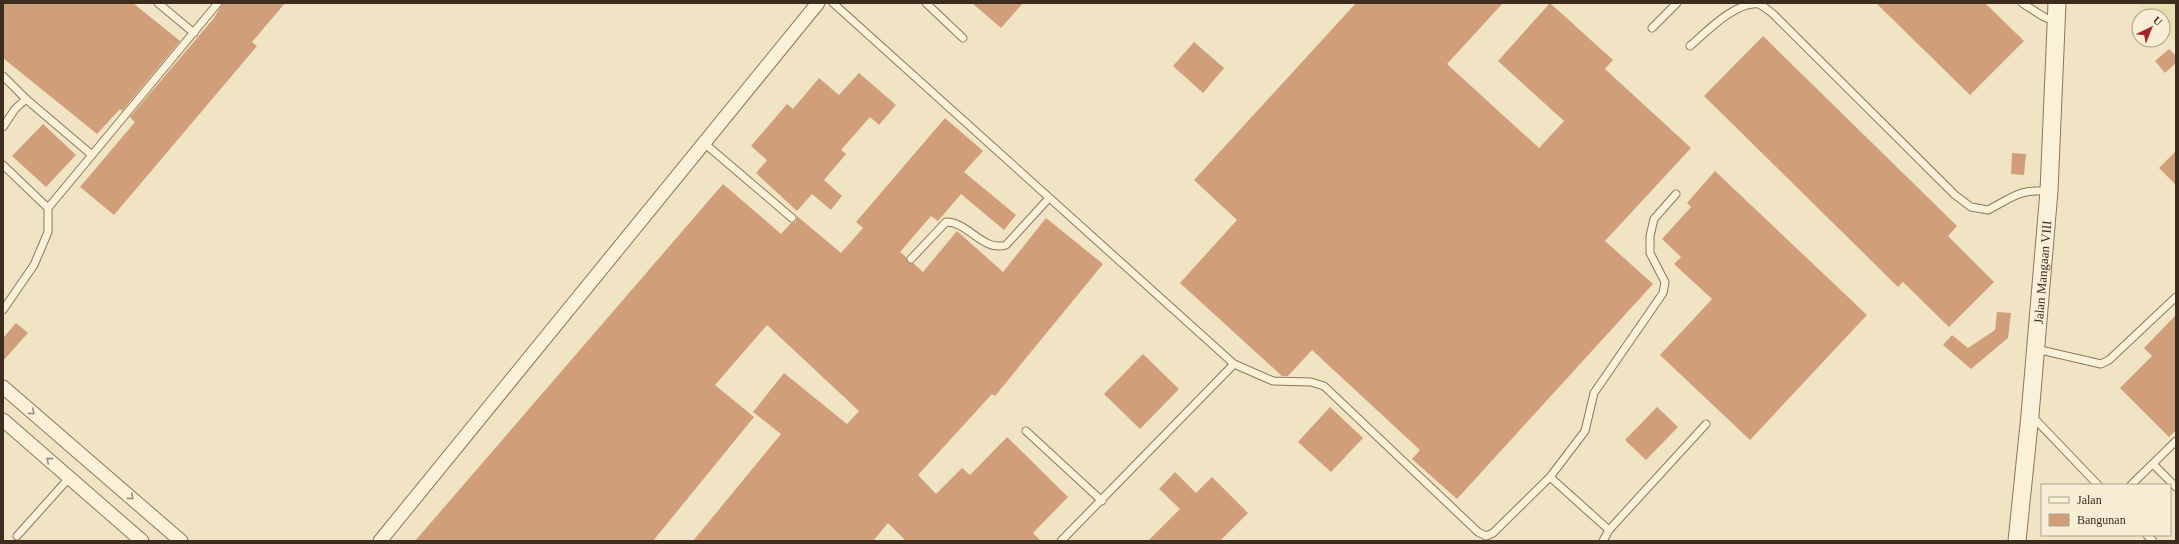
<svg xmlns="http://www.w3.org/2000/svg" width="2179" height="544" font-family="Georgia,serif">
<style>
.farmland{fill:#e6dfb2}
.building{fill:#d09f79}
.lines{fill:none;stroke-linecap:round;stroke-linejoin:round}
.service-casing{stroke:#8d765a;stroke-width:9}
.minor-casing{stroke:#8d765a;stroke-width:15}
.tertiary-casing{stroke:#8d765a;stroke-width:19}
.service{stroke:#faf1d9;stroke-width:7}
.minor{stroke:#faf1d9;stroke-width:13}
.tertiary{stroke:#faf1d9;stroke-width:17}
.oneway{stroke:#9b8f7c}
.labels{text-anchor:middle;stroke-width:3;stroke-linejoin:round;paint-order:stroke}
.street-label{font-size:13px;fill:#3c2d1e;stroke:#f7eed5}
</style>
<rect width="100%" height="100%" fill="#f0e4c5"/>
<path class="farmland" d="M2137,3H2176V43L2163,29V16H2150Z"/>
<g class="building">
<path d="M3,3H133L180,41L122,111L120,109L97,134L3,58Z"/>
<path d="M223,3H285L252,42L257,46L114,215L80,187L135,122L130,117L214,18Z"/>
<path d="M972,3H1023L1001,28Z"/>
<path d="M1356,3H1503L1447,64L1539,148L1564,121L1498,61L1550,3L1613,60L1605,69L1691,148L1605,241L1653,284L1457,499L1412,459L1420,450L1312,350L1288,376H1282L1180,283L1237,220L1194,180Z"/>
<path d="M1876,3H1985L2024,41L1970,95Z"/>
<path d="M1763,36L1957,226L1948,236L1994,282L1949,327L1903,282L1898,287L1704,96Z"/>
<path d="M1194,42L1224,68L1203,93L1173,66Z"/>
<path d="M2169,49L2176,56V63L2165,73L2155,61Z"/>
<path d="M859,73L896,105L879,125L870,117L841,150L846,154L824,180L842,196L831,210L812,194L797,211L756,173L767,160L751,146L787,104L793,109L819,78L839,95Z"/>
<path d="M945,118L983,151L964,172L1016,215L1004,230L961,194L938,221L931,216L900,252L906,257L908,263H913L923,272L957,231L1003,272L1046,218L1103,264L995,396L992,394L918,475L936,494L962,468L970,475L1007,437L1068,497L1033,533L1041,541H906L888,523L873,541H693L781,434L753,412L784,373L847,424L859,411L767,325L715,385L754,417L653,541H415L723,184L781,234L791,223L796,222L797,216L841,253L863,228L856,222Z"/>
<path d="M43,124L76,155L46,187L12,156Z"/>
<path d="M2176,151V185L2159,168Z"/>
<path d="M2012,153L2026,154L2024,175L2011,174Z"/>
<path d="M1715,171L1867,315L1750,440L1660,355L1712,299L1674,264L1681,257L1662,239L1691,207L1687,203Z"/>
<path d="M1997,312L2011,313L2008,338L1971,369L1943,345L1952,335L1968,348L1995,330Z"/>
<path d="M2176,315V430L2169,437L2120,388L2152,356L2144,348Z"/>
<path d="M16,323L28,333L3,361V338Z"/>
<path d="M1143,354L1179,389L1140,429L1104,394Z"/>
<path d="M1330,407L1363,438L1331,472L1298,442Z"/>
<path d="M1657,407L1678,427L1646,460L1625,440Z"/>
<path d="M1175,472L1196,493L1212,477L1248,513L1220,541H1148L1180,509L1159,489Z"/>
</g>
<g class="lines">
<defs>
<g id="service">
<path d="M158,3L194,33"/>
<path d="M833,3L1234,364L1273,381L1311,382L1324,386L1478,532L1486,536L1493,533L1550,477L1585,431L1594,393L1663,293L1665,282L1650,253V236L1654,219L1676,194"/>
<path d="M926,3L963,38"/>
<path d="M2022,3L2044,17L2055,21"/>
<path d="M1652,28L1677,3"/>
<path d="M1690,46C1705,33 1737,0 1759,4C1763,6 1768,10 1772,13L1955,195L1971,207L1988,210C2013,197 2019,189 2049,191"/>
<path d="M3,76L26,99"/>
<path d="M3,127L15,109L26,99L92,155"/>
<path d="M704,143L792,218"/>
<path d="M3,165L48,208"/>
<path d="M911,259L946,222C969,222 982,252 1006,245L1049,198"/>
<path d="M3,310L34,265L48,232V208L218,3"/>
<path d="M2036,349L2101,364L2109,360L2176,297"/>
<path d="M2032,416L2098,485"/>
<path d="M1026,431L1102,501"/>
<path d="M2153,464L2176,487"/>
<path d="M1550,477L1609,530"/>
<path d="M2131,485L2176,441"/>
<path d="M2147,535L2153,541"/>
<path d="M17,536L69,478"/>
<path d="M1061,541L1234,364"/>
<path d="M1603,541L1609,530L1706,424"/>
</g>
<g id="minor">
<path d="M3,387L181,541"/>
<path d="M3,420L142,541"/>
<path d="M380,541L818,3"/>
</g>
<g id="tertiary">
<path id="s1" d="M2017,541L2030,415L2049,191L2057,3"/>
</g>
</defs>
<use href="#service" class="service-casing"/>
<use href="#minor" class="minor-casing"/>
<use href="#tertiary" class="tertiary-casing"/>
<use href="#service" class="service"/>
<use href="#minor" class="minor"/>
<use href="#tertiary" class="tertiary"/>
</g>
<defs><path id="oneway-chevron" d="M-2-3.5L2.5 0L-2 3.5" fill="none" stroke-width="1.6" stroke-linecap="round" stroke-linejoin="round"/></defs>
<g class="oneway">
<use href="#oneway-chevron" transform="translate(32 412) rotate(41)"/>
<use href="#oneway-chevron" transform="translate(49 460) rotate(-139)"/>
<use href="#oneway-chevron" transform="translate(131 497) rotate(41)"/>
</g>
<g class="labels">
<g class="street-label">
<text dy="5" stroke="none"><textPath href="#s1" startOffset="270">Jalan Mangaan VIII</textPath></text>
</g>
</g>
<rect width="2179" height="544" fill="none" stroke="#3c2d1e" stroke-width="8"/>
<rect x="2041" y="484" width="130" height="52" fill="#f7eed5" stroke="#aca18c"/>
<rect x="2049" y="497" width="20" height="6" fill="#faf1d9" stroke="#aca18c"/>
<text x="2077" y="504" font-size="12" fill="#3c2d1e">Jalan</text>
<rect x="2049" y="514" width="20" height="12" fill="#d09f79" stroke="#aca18c"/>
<text x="2077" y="524" font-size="12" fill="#3c2d1e">Bangunan</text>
<g transform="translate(2151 28) rotate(43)"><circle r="19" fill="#f7eed5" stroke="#aca18c"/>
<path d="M0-3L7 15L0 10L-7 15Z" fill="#9f2827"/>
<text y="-6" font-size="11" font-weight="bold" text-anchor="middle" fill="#3c2d1e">U</text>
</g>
</svg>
